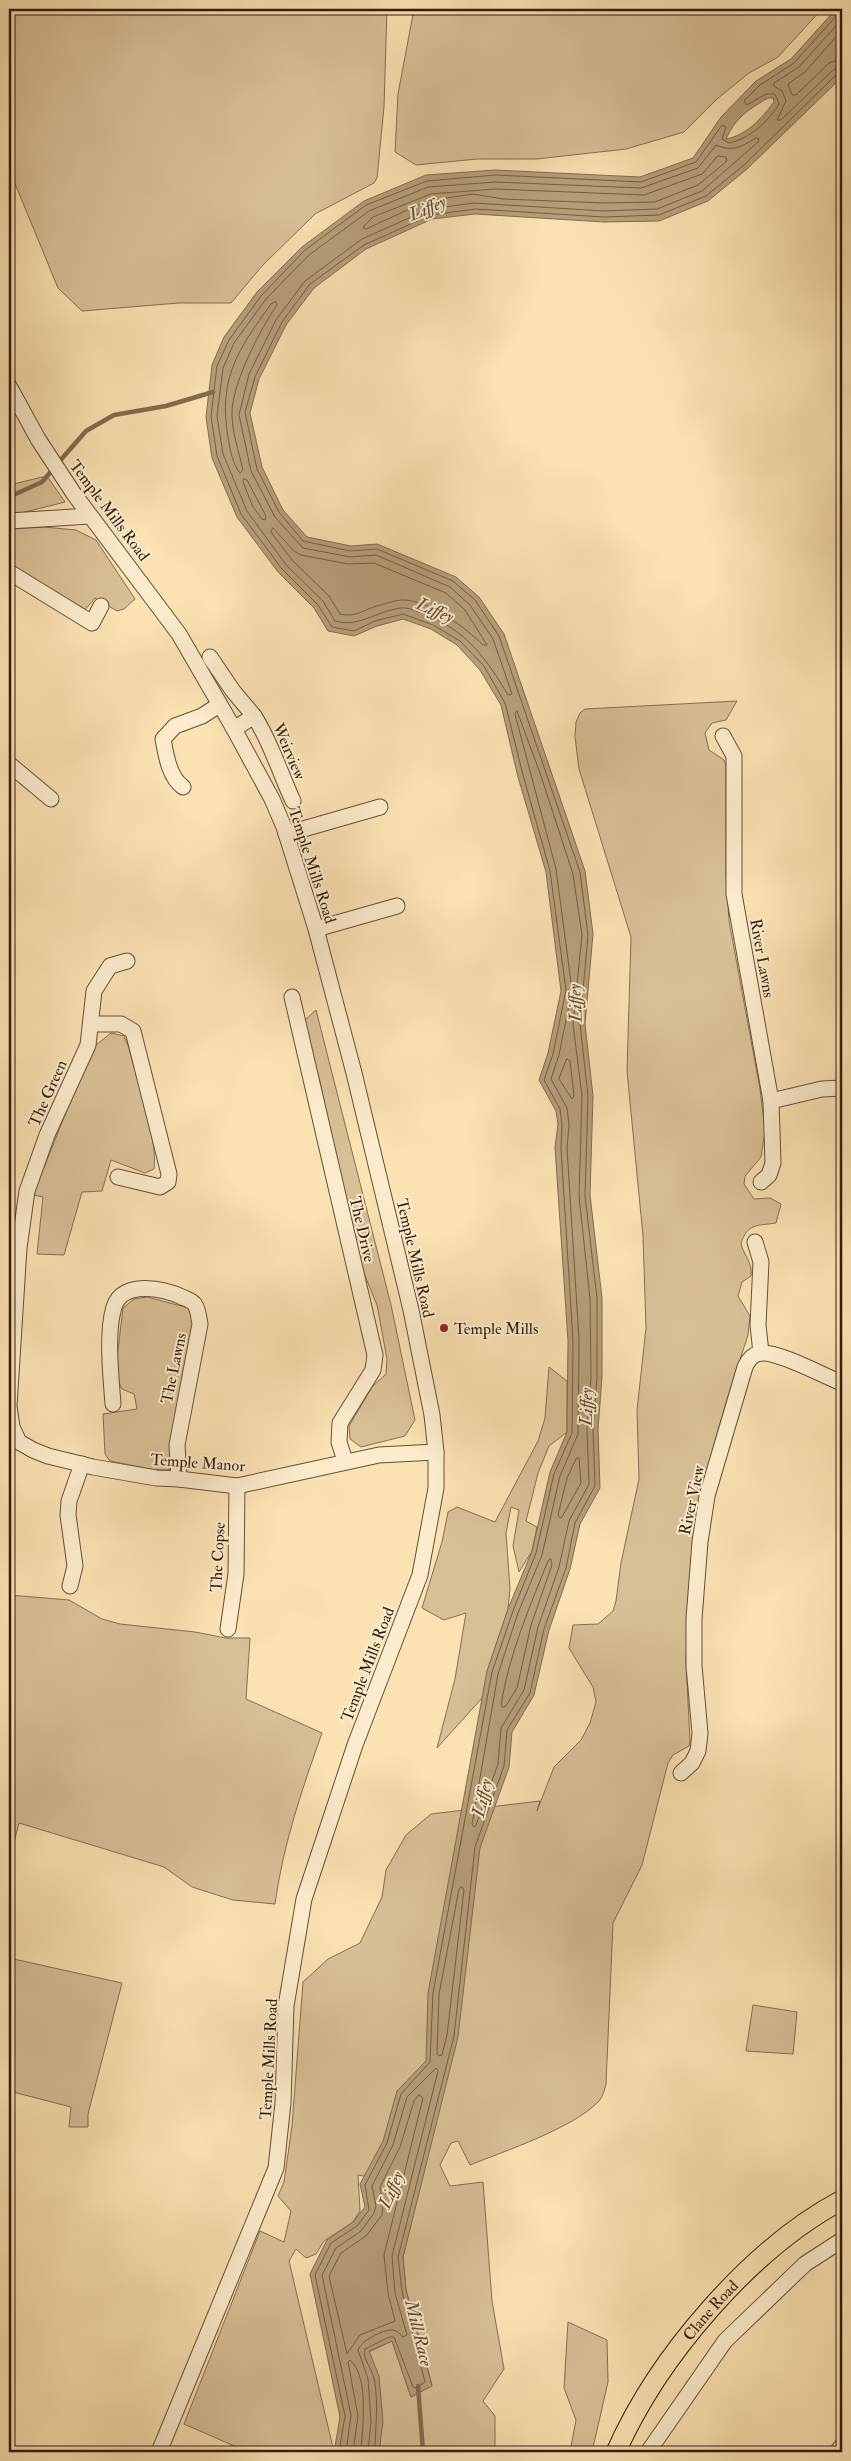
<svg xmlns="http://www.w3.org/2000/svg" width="851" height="2461" font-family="'IM FELL Double Pica',serif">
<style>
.green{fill:#d8c096;stroke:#866e50}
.water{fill:#b69f79;stroke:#826b4d;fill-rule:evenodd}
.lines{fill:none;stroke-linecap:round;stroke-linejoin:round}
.shore{stroke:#745e42;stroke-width:1}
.stream{stroke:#826b4d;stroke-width:4.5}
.minor-casing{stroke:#654e35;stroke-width:17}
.major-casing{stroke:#331c0b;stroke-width:21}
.minor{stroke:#fceccd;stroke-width:15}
.major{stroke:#fae2b2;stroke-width:19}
.poi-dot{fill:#8f2418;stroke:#fceccd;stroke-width:2}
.labels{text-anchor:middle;stroke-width:4;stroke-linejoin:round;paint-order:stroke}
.street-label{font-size:16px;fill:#331c0b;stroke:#fceccd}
.poi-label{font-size:16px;fill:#331c0b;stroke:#fceccd;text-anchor:start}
.water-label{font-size:18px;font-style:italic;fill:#614a32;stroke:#fceccd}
</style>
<rect width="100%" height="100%" fill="#fae2b2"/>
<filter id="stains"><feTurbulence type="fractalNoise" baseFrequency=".004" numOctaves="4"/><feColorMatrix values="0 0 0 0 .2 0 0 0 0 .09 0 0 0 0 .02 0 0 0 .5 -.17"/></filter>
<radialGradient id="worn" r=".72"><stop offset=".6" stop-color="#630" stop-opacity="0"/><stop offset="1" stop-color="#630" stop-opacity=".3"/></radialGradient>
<g class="green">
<path d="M9,9H387L384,107L377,178L374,183L315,214L262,266L231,303H179L82,311L58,288L9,169Z"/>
<path d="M414,9H822L778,57L749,73L717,99L684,132L626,149L537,159H477L416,165L395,152L398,94Z"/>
<path d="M47,476L65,502L9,516V485Z"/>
<path d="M44,527L76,530L96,540L135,599L124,609L117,611L95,598L84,611L9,566V529Z"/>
<path d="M737,701L726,720L712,723L705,733L709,750L724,760L726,766V874L729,921L760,1089L765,1131L761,1157L745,1176L744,1184L754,1199L770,1198L781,1204L776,1223C757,1226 748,1223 741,1243C743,1255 753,1262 751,1276L742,1282L738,1296L750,1316L748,1335L726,1403L704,1481L689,1590L686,1662L690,1741L689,1746L673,1755L668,1763L642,1865L613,1923L606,2084C604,2091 603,2097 598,2102C573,2128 505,2151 470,2165L458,2141L451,2143L440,2165L450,2186L483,2182L492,2301L504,2369L483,2401L495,2416V2447L492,2452H379C384,2414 383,2387 369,2352L392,2341L411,2397L432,2385L406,2290L403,2257L420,2187L358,2175L360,2211L353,2222L324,2241L316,2254L306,2258L296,2249L289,2261L334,2452H248L184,2424L260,2231L284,2242L291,2211L278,2196L284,2182L292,2126L303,1982L328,1959L360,1943L382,1897L386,1870L406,1835L431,1814L540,1801L537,1811L554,1767L581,1740L590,1723L596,1702L593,1687L569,1648L573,1625L598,1624L613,1611L616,1601L621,1563L639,1479L637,1410L646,1328L643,1236L627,1071L631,937L579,769L575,737L576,722L580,713L585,709Z"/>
<path d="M316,1010L391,1305L415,1420L405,1436L361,1447L350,1439L349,1426L372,1387L386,1374L387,1359L377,1305L354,1249L320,1082L304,1027L305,1020Z"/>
<path d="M111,1033L124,1036L129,1048C137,1080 158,1138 154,1169L145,1173L111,1160L102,1191L82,1192L64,1255L37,1254L43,1197L33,1195L75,1090L96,1045Z"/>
<path d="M147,1297L189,1308L193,1316L195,1331L169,1470H156L110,1461L105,1454L103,1414L137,1409L134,1394L122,1389L115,1375L123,1308L134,1299Z"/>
<path d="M549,1367L567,1381V1432L549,1446L538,1473L526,1521L537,1527L532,1551L519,1572L513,1546L519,1510L511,1507L506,1533L510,1589L508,1609L489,1666L483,1697L437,1748L455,1679L466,1613L444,1620L422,1608L442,1542L448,1512L457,1507L495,1522L538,1441L545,1418Z"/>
<path d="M9,1595L69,1600L102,1619L120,1624L195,1632L226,1638H250L246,1699L322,1733C302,1789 283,1845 275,1904L233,1900L192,1887L164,1867L19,1823L9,1862Z"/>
<path d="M9,1958L122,1983L88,2114V2127H69L71,2107L9,2091Z"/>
<path d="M753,2005L797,2012L793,2054L746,2051Z"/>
<path d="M568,2322L607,2340L608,2382L592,2452H570L576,2420L564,2388Z"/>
</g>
<path class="water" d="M836,9H842V77L747,169L708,201L659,221L604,222L475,214L432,219L366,249L314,288L286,325L259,379L250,413L262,467L283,510L307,537L351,546L377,544L456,577L479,597L504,634L585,871L593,934L585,1024L593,1096L590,1195L602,1298V1377L598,1429L600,1488L580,1524L570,1569L549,1630L534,1695L512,1732L509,1767L480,1848L458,2037L403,2257L406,2290L432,2386L411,2397L392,2341L369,2351L379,2376L383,2422L379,2452H334L340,2417L310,2274L327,2240L353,2222L365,2207L360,2184L383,2141L397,2091L426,2061L428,1993L487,1671L508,1609L532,1551L550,1472L567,1432L568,1341L555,1147L558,1124L556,1111L539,1080L548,1053L561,991L546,872L518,777L501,705L480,670L457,645L431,629L403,619L377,626L354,636L328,631L314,608L278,572L237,517L212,458L206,417L212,365L224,337L257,292L302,247L364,201L426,175L495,170L640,177L693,158L721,117L756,81L791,59ZM768,98H773L774,102C761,119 747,135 726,139C735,118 749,109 768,98Z"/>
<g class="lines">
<g class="shore">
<path d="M842,19L799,67L774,83V86L782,91L786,101L777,120H781L833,70L842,67"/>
<path d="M842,30L805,72L788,84L792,95H796L829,63L842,59"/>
<path d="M756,138L759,139L758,142L702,191L657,209L604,211L474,203L429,209L362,239L305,281L276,320L249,374L239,415L251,471L275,517L303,548L350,557L376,555L450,587L470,605L493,639L512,694L508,695C486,658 466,630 424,614C417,612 409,607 401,608C376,611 359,628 335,621L323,601L286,565L247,511L223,454L217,416L223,368L234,343L266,299L309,255L369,211L428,187L495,182L641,188L698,168L716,145C732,152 741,147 756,138Z"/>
<path d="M718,156L726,157L727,161L698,185L655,202L604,203L503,199L473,194L427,201L366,229L363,227L373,217L431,194L495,189L644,195L702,174Z"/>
<path d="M276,302L277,305C261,328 231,385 232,414C232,432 239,452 243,470L240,473C232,463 230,449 228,437C218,378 238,350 271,304Z"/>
<path d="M244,479L247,480L266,516L265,520L262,519L253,507L243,482Z"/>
<path d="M273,528L294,551L301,555L348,564L374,563L446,593L465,610L487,645H483C466,628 429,600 403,600C395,600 385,604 377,606C362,610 356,618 340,614L329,596L292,560L271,532Z"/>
<path d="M517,711L540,773L573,874L582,935L573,1024L582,1096L579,1196L590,1299L591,1377L587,1429L589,1484L569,1521L559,1567L538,1627L524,1690L501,1728L498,1764L476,1825L474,1827L472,1824L498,1674L518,1613L542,1555L560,1476L578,1434L579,1340L567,1148L569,1125L567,1108L551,1079L559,1055L572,990L556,869L515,714Z"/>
<path d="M567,1059L570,1061L574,1096L572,1099L559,1079Z"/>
<path d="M579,1458L581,1483L562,1517L560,1518L558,1515L567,1478L576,1459Z"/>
<path d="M551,1559L552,1565L531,1625L517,1688L505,1707H502L501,1705C509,1655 529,1608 548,1561Z"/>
<path d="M462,1887L464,1890L447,2035L442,2055L439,2056L437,2054L439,1994L459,1889Z"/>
<path d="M419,2095L423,2098L384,2255L388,2293L395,2321L360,2335L347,2354L329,2276L341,2253L366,2236L382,2215L383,2206L380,2187L400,2147L414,2101Z"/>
<path d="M339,2452L345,2416L315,2275L331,2243L357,2226L369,2210L365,2185L387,2143L401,2094L430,2062L433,1993L492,1672L513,1611L536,1553L554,1474L572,1433L573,1341L561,1148L562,1125L560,1109L544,1080L553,1054L566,990L550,871L523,775L505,703L484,666L460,641L433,625L403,614L375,621L354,631L332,627L318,605L282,569L241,514L217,456L211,416L217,366L229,340L261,296L305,250L366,205L427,181L495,175L641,182L696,162L722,125L726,127L722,139L729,143C749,139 769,121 779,104L775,94H766L747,105L744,101L760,85L794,63L838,14L839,9"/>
<path d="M346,2452L351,2415L322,2275L336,2248L361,2231L374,2213L376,2206L372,2186L393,2145L407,2097L436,2068L438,2071L392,2256L395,2293L407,2335L403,2337C400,2334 398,2331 393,2330C383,2329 361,2341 358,2350L368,2379L371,2422L368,2452"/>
<path d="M353,2452L358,2416L348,2362L350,2360C370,2378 362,2428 361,2452"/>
<path d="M375,2452C375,2428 379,2403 374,2378C372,2369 362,2358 365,2349L389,2337H394L413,2387L416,2388L425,2382L402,2291L398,2257L454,2036L475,1847L504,1766L507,1730L530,1693L544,1629L566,1568L575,1523L595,1486L593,1429L597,1377V1298L585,1196L588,1096L580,1024L588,935L580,872L499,636L475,600L453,581L377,549L350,551L303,541L279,512L257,469L245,412L255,377L282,322L310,284L364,245L431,215L475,209L604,217L659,215L706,196L744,165L835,76L842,73"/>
</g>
<g class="stream">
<path d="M58,463L86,431L114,415L166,406L213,392"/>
<path d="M9,497L42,482L53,469"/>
<path d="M418,2386L423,2452"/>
</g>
<defs>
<g id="minor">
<path d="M9,386L38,439L74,494L179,634L234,729L272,799L284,827L316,929L354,1073L411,1310L432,1415L436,1452V1488L420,1575L355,1745L304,1899L286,2006L283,2103L276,2168L159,2452"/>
<path d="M9,521L90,516"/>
<path d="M9,572L92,623L101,606"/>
<path d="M210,657L233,691L254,716"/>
<path d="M234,729L254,716C271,742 280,773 293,801"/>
<path d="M723,736L734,756V894L771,1101L773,1163L769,1175L761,1182"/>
<path d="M9,764L51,799"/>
<path d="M183,787C169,777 166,755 163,739L175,726L202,716L219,705"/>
<path d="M286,834L380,807"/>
<path d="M316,929L397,906"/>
<path d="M127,961L110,966L94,991L88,1045L47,1135L27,1191L19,1248L9,1406L12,1427L19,1442L33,1450L48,1456L93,1467L156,1478L179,1479L237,1486L379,1455L436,1452"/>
<path d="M292,997L375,1355L373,1370L340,1423L339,1442L345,1461"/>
<path d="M91,1024H121L133,1031L169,1174L168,1182L160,1187L118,1177"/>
<path d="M771,1101L822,1089L842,1088"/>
<path d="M755,1242L761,1262L758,1325L761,1353"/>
<path d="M113,1404C111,1377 106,1333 114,1307C122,1280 164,1288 182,1297C186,1299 193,1301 195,1305C198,1309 199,1318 200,1324L177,1445L179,1479"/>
<path d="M70,1586L75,1566L68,1515L69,1501L82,1464"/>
<path d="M228,1629L236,1574L237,1486"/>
<path d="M681,1773L692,1763L698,1751L700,1733L694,1666V1619L700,1542L707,1496L745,1367C748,1360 754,1353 762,1353C780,1352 824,1376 842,1383"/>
<path d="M648,2452L725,2341L805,2264L842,2240"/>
<path d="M837,2452L842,2446"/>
</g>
<g id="major">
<path id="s1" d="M616,2452C658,2357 750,2249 842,2200"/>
</g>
</defs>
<use href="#minor" class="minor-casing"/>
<use href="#major" class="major-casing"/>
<use href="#minor" class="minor"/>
<use href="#major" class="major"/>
</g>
<circle class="poi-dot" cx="444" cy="1328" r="5"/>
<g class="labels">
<g class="street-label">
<text transform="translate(110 510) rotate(53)" y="6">Temple Mills Road</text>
<text transform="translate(290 751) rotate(67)" y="6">Weirview</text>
<text transform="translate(313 865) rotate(72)" y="6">Temple Mills Road</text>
<text transform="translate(763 958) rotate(80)" y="6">River Lawns</text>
<text transform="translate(47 1093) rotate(-66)" y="6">The Green</text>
<text transform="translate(363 1229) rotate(77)" y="6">The Drive</text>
<text transform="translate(416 1258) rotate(77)" y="6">Temple Mills Road</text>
<text transform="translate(173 1368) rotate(-78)" y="6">The Lawns</text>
<text transform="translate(198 1462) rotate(4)" y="6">Temple Manor</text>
<text transform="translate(691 1500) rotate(-78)" y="6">River View</text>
<text transform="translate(217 1557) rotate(-87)" y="6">The Copse</text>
<text transform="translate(367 1664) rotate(-69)" y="6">Temple Mills Road</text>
<text transform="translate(268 2059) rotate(-87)" y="6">Temple Mills Road</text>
<text dy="6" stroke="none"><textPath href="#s1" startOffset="171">Clane Road</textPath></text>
</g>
<g class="poi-label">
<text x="454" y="1334">Temple Mills</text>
</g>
<g class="water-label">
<text transform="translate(427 208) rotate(-23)" y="6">Liffey</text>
<text transform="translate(435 610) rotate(23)" y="6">Liffey</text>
<text transform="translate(575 1003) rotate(-92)" y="6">Liffey</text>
<text transform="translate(586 1407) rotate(-89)" y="6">Liffey</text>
<text transform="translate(482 1798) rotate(-77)" y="6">Liffey</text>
<text transform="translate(391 2190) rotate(-67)" y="6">Liffey</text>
<text transform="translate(419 2333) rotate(76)" y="6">Mill Race</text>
</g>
</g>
<rect width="851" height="2461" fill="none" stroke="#fae2b2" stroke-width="30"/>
<rect x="10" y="10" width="831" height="2441" fill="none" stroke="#331c0b" stroke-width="2.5"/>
<rect x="15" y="15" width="821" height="2431" fill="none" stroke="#331c0b"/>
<rect width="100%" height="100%" filter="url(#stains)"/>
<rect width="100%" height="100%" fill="url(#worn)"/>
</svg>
